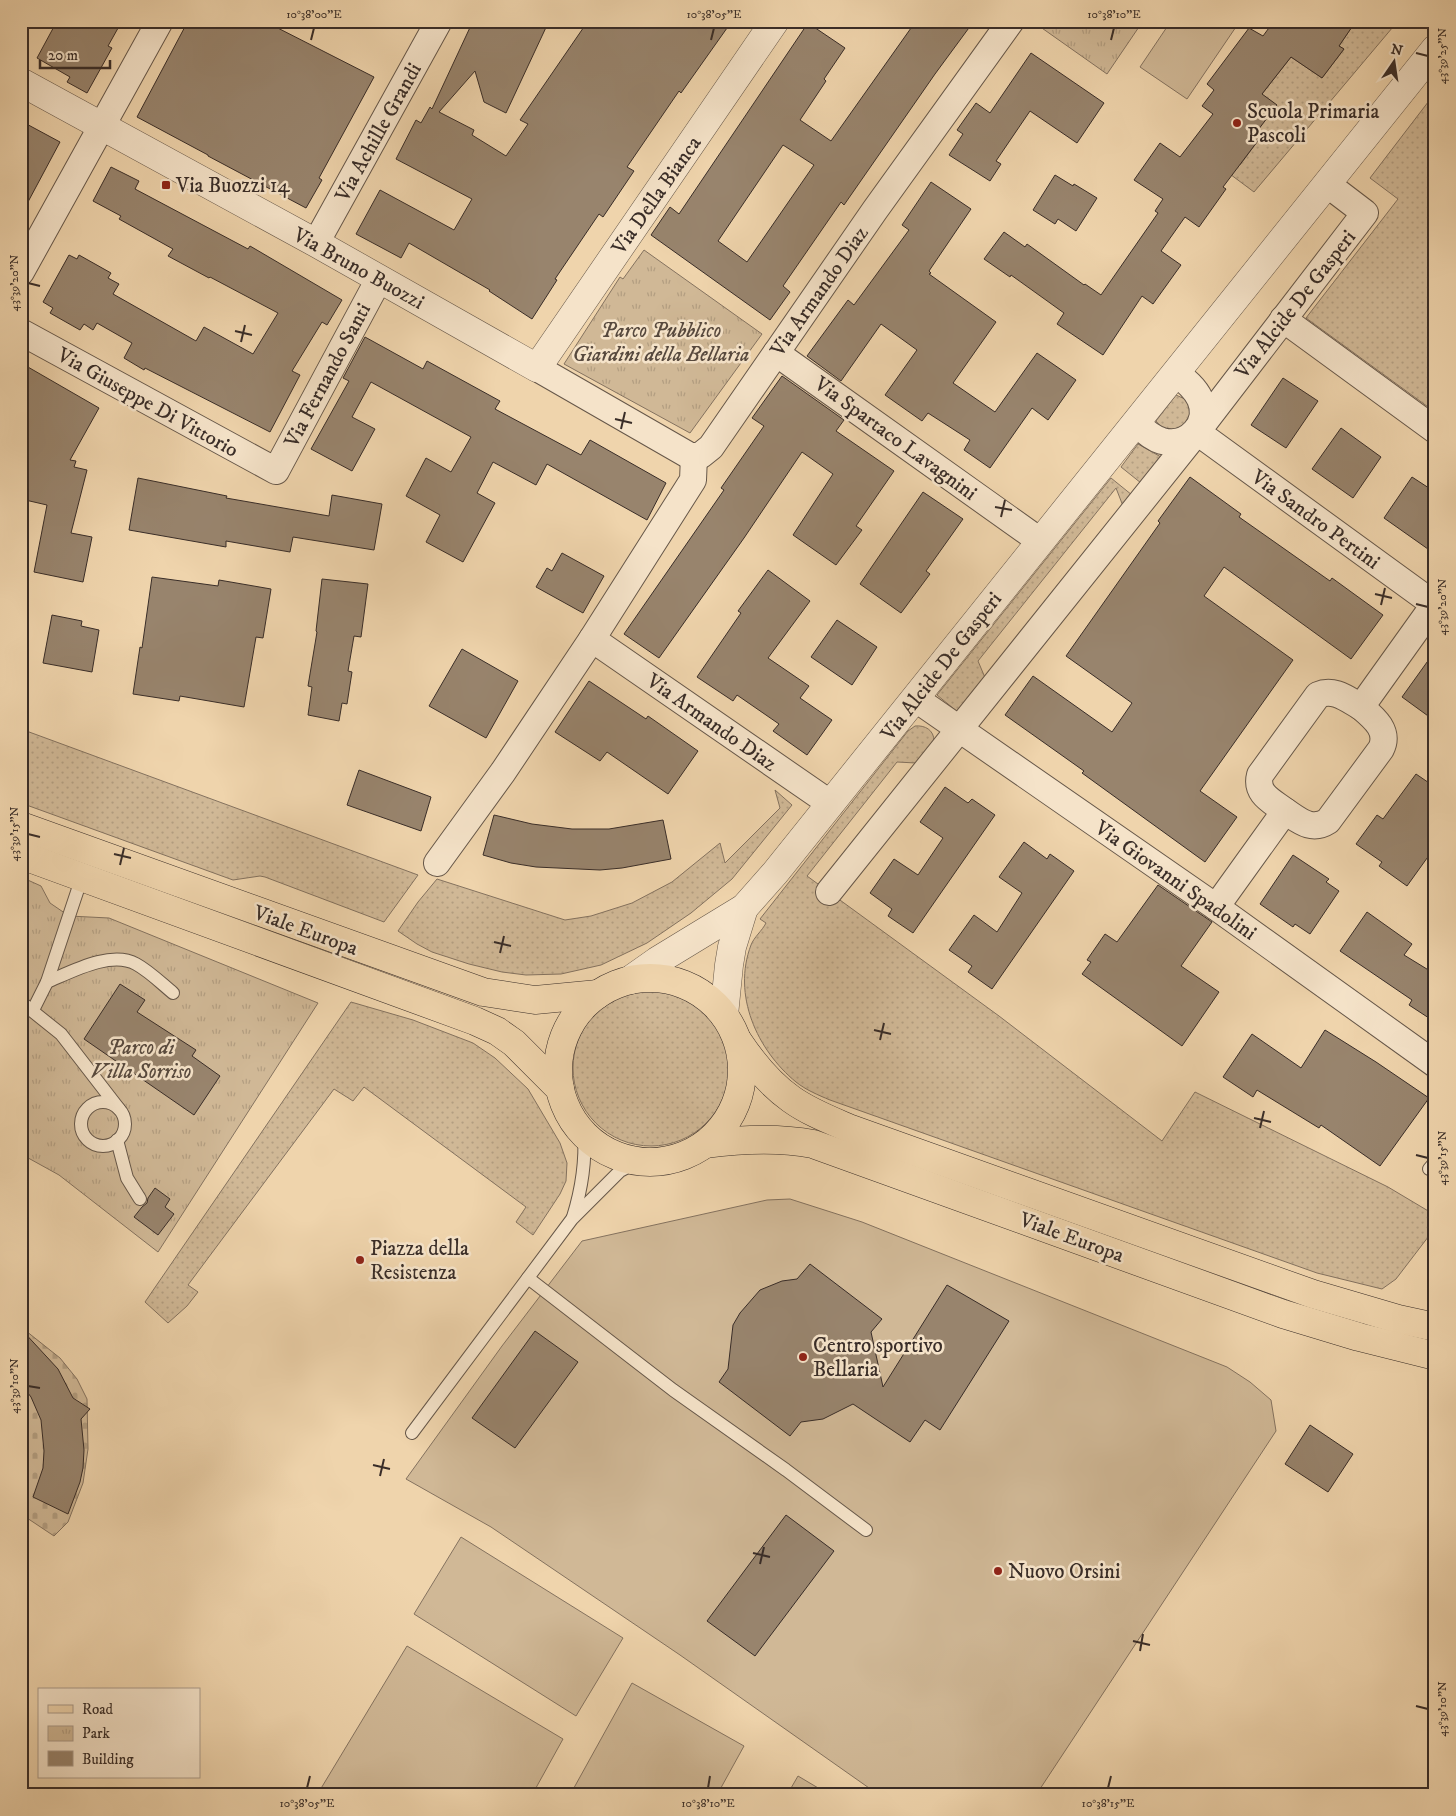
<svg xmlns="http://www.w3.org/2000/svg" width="1456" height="1816" font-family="'IM FELL DW Pica',serif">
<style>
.grass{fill:url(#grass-dots);stroke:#84725f}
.cemetery{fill:url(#cemetery-stones);stroke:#84725f}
.park{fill:url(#park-tufts);stroke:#84725f}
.pitch{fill:#d0b896;stroke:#84725f}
.building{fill:#98846d;stroke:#392d28;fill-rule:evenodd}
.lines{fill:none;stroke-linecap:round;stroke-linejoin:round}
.service-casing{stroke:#665749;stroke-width:14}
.minor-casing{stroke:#665749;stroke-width:28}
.tertiary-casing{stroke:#665749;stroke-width:29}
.primary-casing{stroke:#392d28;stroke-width:29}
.service{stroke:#f5e3c9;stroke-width:12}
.minor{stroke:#f5e3c9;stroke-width:26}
.tertiary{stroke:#f5e3c9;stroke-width:28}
.primary{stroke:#efd4ac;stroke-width:28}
.ticks{fill:none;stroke:#392d28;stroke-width:2}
.poi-dot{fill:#8f2418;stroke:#f5e3c9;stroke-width:2}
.labels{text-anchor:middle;stroke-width:5;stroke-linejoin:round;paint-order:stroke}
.poi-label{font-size:21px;fill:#392d28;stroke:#f5e3c9;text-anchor:start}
.street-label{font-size:21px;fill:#392d28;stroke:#f5e3c9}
.park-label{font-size:21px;font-style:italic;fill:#57493e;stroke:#f5e3c9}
.neatline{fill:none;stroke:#392d28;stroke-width:2}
.ticks-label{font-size:12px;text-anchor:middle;fill:#392d28}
</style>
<defs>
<pattern id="grass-dots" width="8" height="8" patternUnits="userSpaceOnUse" patternTransform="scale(1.25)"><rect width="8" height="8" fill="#d0b896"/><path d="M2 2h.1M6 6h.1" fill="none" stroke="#b39e81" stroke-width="1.8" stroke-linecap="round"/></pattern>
<pattern id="cemetery-stones" width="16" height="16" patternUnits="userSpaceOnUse" patternTransform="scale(1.25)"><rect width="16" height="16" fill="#d0b896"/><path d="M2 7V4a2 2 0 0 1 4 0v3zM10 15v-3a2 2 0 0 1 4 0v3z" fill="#b39e81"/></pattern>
<pattern id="park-tufts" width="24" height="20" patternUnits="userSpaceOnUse" patternTransform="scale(1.25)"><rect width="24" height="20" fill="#d0b896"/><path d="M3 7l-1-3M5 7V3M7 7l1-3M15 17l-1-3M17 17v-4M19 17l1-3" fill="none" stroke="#b39e81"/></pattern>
</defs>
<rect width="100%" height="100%" fill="#efd4ac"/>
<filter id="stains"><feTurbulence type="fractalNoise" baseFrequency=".004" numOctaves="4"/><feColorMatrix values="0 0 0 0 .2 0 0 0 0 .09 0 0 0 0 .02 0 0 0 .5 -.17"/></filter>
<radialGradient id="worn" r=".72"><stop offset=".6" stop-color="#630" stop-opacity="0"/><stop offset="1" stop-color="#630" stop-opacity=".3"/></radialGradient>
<g class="grass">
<path d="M1356,21H1398L1254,192L1191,145L1198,134L1240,165L1260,138L1255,134L1262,94L1291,57L1322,78L1344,49L1339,46Z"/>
<path d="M1435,93V412L1306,318L1398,199L1370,178Z"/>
<path d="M1176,395L1187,400L1191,418L1181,430L1163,429L1156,421Z"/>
<path d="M1138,444L1161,457L1141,483L1121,467Z"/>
<path d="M1111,478L1132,495L1123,506L1116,488L978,661L986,680L959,713L937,695Z"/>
<path d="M915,726C925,725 934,730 934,741L916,763L897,762L807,876L999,1016L1162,1141L1195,1092L1388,1187L1435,1215V1228L1396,1279L1382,1289L1317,1273L830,1100C818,1095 806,1090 796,1082C757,1050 732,995 751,945C754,937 762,931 766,923L760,919L908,731Z"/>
<path d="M21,729L418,875L384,922L265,877L260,876L233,880L21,803Z"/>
<path d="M775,790L792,805L732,879L691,913L647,943L601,965L561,974L526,975L502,972L469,964L432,952L417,944L398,931L418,902L437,879L565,920L591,916L632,903L672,882L720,843L725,863L780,808Z"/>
<circle cx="651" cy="1068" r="78"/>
<path d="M351,1002L413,1020L473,1043L495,1058L528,1089L560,1143L567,1163L566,1181L560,1194L533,1235L516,1222L526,1207L364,1087L353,1101L334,1089L188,1285L198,1292L187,1306L168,1323L145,1302Z"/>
</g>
<path class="cemetery" d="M21,1327L60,1358L77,1379L87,1399L88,1449L83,1483L68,1522L54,1536L21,1514Z"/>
<g class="park">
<path d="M1042,21H1143L1107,74L1039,26Z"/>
<path d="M644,250L762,334L690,433L564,364L620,277L623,279Z"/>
<path d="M21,877L41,886L50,903L69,916L109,918L318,1003L158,1252L59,1175L21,1154Z"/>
</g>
<g class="pitch">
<path d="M1171,21H1240L1187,99L1140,67Z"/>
<path d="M790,1199L862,1222L1227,1367L1250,1382L1271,1400L1276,1431L1036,1795H879L680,1655L491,1527L406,1479L502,1346L582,1241L767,1200Z"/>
<path d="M461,1537L623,1638L576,1716L414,1614Z"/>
<path d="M407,1646L563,1739L532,1795H317Z"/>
<path d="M632,1683L744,1746L717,1795H570Z"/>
<path d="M798,1776L830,1795H787Z"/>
</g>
<g class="building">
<path d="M57,21H122L108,46L112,48L87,93L67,82L70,77L37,58Z"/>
<path d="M188,21H264L374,77L319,178L322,180L306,208L208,156V155L137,117Z"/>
<path d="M473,21H549L506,113L484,102L475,71L439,112L474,130L472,135L506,156L528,124L520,120L588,21H732L681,93L679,91L627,167L634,171L603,217L599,214L555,279L557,280L532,319L489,291L490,290L409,243L401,258L356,234L380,190L454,230L472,199L396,159L416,120L421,123L430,107L432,109Z"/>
<path d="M916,21H974L935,74L844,205L841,202L783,286L790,292L770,320L651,235L670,207L679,214L808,23L845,48L824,79L826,81L800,120L831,141ZM783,145L814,165L747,262L718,241Z"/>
<path d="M1274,21H1356L1339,46L1344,49L1322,78L1291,57L1262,94L1277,105L1255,134L1260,138L1223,187L1226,189L1199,227L1185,217L1161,251L1181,265L1153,304L1142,296L1103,355L1057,324L1064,313L1011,275L1010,277L984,259L1004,232L1025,247L1027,244L1084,285L1085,284L1101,295L1158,213L1155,211L1163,199L1134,180L1160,143L1180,157L1213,114L1202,106L1214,90L1207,84L1249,28L1263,36Z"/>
<path d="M1031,53L1104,103L1077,143L1030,111L996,161L1001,164L990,181L949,155L963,134L957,130L976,103L990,113Z"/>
<path d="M21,121L60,142L21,215Z"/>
<path d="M111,167L139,181L135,189L248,249L250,246L342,300L327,325L322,322L292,371L300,375L270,432L145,368L144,370L124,358L132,343L97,323L93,330L84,324L80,330L50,313L53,308L43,302L69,255L77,259L79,255L111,273L108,278L119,284L113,294L196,341L204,327L253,354L278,313L210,277L209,278L168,256L173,249L119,219L121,216L93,201Z"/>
<path d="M1055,175L1073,186L1074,184L1097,198L1076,231L1058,219L1055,224L1033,210Z"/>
<path d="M931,182L971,209L929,271L931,273L929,274L996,322L953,383L995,412L1037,353L1076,380L1048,420L1032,408L990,468L964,450L970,440L928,413L922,421L885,395L917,350L881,324L841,381L807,356L848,300L854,305L909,230L902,225Z"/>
<path d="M365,337L423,369L427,361L500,401L495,409L581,455L590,440L666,483L647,520L547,464L536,485L493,462L477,493L495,503L463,562L426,542L440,515L406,496L426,458L451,472L471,437L371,382L352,417L375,429L352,471L311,449L349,381L343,378Z"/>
<path d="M21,363L99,408L70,460L76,461L74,467L87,470L71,533L92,537L83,582L34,572L47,505L21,499Z"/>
<path d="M782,376L844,420L836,431L894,471L856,526L862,530L836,565L793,535L833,474L802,452L744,538L659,658L624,634L724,490L721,488L764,426L752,418Z"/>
<path d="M1283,378L1318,401L1286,448L1251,425Z"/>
<path d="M1341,428L1381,457L1353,498L1312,469Z"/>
<path d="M1190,477L1241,514L1239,517L1330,581L1332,578L1383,615L1351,659L1224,567L1204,596L1293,660L1200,791L1237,817L1205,862L1082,773L1084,771L1005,715L1033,676L1112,732L1132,703L1066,656L1160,523L1158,521Z"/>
<path d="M1412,477L1435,492V554L1384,518Z"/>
<path d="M138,478L227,496L226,498L329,516L332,495L382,504L374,550L293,537L290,552L226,541V547L129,530Z"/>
<path d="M923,492L963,519L926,571L930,574L901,613L860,584Z"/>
<path d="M562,553L604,576L583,613L536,587L547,568L552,571Z"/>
<path d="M768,570L810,601L768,658L809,686L800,698L832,720L807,755L773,731L779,724L737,695L733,701L697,677L741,613L738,611Z"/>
<path d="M152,577L218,586L219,580L271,589L263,638L256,637L244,707L180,696L179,701L133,694L140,647L142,648Z"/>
<path d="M322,579L368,584L361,637L354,636L348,671L352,672L347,704L342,703L339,721L308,715L312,687L308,686L317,632L316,631Z"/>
<path d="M52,615L82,621L81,626L99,630L92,672L43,663Z"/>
<path d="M837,620L877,647L852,685L811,657Z"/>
<path d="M462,649L518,681L486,738L429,706Z"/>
<path d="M1435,651V721L1402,697Z"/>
<path d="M589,681L646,719L648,716L698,751L668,794L607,752L600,761L555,732Z"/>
<path d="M359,770L431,797L421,831L347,805Z"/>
<path d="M1416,774L1435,787V847L1407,886L1379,866L1382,862L1356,844L1377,815L1383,819Z"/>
<path d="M945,787L968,803L972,799L995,815L913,933L888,916L892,909L870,893L894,859L918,875L939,844L943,838L920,822Z"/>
<path d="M494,815L532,824L572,829H609L663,820L671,859L622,868L600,870L536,867L511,863L483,855Z"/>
<path d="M1024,842L1047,859L1050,854L1074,871L992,989L968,972L972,966L949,950L974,915L997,932L1022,893L999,877Z"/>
<path d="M1293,855L1329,879L1326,882L1339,891L1310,934L1295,924L1293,927L1260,904Z"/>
<path d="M1158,885L1212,922L1181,966L1219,992L1182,1046L1082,974L1091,962L1087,960L1105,934L1117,942Z"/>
<path d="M1367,912L1412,944L1404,955L1435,974V1022L1409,1005L1412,1000L1340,951Z"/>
<path d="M120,984L145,1000L137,1012L196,1050L192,1056L220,1076L194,1115L84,1039Z"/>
<path d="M1325,1030L1376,1062L1429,1098L1380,1166L1321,1125L1319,1128L1257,1090L1253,1097L1223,1077L1252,1034L1301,1068Z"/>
<path d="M155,1188L170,1199L165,1207L174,1214L158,1235L134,1217L142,1207L147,1203L148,1198Z"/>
<path d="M810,1264L882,1319L871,1332L883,1387L947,1285L1009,1321L940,1430L925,1420L910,1442L853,1404L823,1419L801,1422L790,1436L719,1382L728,1369L733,1325L740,1313L760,1290L782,1281L797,1279Z"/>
<path d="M21,1329L58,1369L73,1398L90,1409L81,1419L84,1450L83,1468L80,1482L68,1514L33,1497L43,1468L44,1451L41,1420L31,1397L21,1384Z"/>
<path d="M535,1331L578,1362L515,1448L472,1418Z"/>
<path d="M1310,1425L1353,1454L1328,1492L1285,1464Z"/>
<path d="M786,1515L834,1551L755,1656L707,1621Z"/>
</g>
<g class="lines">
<defs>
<g id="service">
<path d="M47,982C71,972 111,950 136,964C149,971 161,983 173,993"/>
<path d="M21,1002L61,1034L119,1109"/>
<path d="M33,1010L47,982L82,877"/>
<circle cx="103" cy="1124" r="22"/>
<path d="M117,1140L127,1178L140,1199"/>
<path d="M1429,1169L1435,1162"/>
<path d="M573,1217C582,1188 586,1163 584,1133"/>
<path d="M528,1278L673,1390L786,1470L866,1530"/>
<path d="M412,1433L572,1219L620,1171L639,1161"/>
</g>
<g id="minor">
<path d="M316,243L439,21"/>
<path d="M21,272L160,21"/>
<path d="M1283,319L1435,430"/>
<path d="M21,332L276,471L379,279"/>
<path d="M776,353L1040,541"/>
<path d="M537,368L690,456H694"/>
<path d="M1136,423C1143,430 1152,438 1162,441C1188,448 1211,423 1200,399C1195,388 1185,380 1176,373"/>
<path d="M1197,432L1435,605"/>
<path d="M694,456L701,455L711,447L875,210L1011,21"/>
<path d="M592,639L831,804"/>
<path d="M916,699L1216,907L1435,1064"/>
<path d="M1285,811C1299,820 1311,832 1328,821L1381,749C1390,731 1374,718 1361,707"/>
<path d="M437,863L503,772L592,639L693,480L694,456"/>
<path d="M829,892L1197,432L1365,213L1327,184"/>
<path d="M1216,907L1285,811C1272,801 1255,794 1260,775L1318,695C1334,688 1347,699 1361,707L1434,605"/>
</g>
<g id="tertiary">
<path d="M21,82L316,243L537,368L775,21"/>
<path d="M630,980L657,961L744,908L775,873L1435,49"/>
<path d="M724,1015L729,965L732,947L744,908"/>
</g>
<g id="primary">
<path d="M21,826L483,992L535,1000L598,994"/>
<path d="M21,855L475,1021L497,1031L514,1043L560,1089"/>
<circle cx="650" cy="1070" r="92"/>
<path d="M738,1041C752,1062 770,1084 791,1099C809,1112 830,1120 851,1129L1313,1294L1398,1319L1435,1327"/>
<path d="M706,1144C742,1139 777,1137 813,1144L1283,1314L1359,1337L1435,1356"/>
</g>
</defs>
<use href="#service" class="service-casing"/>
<use href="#minor" class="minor-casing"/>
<use href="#tertiary" class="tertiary-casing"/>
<use href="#primary" class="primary-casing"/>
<use href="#service" class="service"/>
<use href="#minor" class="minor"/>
<use href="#tertiary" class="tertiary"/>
<use href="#primary" class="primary"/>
</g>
<path class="ticks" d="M311,40L314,28M711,40L714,28M1111,40L1114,28M1416,53L1428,56M28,283L40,286M235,331L252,335M241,342L245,325M615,419L632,423M621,429L625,412M995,507L1012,510M1001,517L1005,500M1375,594L1392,598M1416,604L1428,607M1381,605L1385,588M28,834L40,837M114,854L131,858M120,865L124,848M494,942L511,946M500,953L504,936M874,1030L891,1034M880,1040L884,1023M1254,1118L1271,1122M1260,1128L1264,1111M1416,1155L1428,1158M28,1386L40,1388M373,1465L390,1469M380,1476L384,1459M753,1553L770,1557M760,1564L764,1547M1133,1641L1150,1645M1140,1651L1143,1634M1416,1706L1428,1709M307,1788L310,1776M708,1788L710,1776M1108,1788L1111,1776"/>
<g class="poi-dot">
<circle cx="1237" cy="123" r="5"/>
<rect x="161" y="180" width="10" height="10" rx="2.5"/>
<circle cx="360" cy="1260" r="5"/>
<circle cx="803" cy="1357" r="5"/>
<circle cx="998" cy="1571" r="5"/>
</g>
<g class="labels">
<g class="poi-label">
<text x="1247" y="118">Scuola Primaria<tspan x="1247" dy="24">Pascoli</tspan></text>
<text x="176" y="192">Via Buozzi 14</text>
<text x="370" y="1255">Piazza della<tspan x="370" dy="24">Resistenza</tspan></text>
<text x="813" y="1352">Centro sportivo<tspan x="813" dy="24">Bellaria</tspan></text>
<text x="1008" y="1578">Nuovo Orsini</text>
</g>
<g class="street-label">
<text transform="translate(378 132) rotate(-61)" y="7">Via Achille Grandi</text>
<text transform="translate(656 195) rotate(-55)" y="7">Via Della Bianca</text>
<text transform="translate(359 268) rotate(29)" y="7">Via Bruno Buozzi</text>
<text transform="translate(819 291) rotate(-55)" y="7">Via Armando Diaz</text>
<text transform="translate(1295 304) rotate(-52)" y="7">Via Alcide De Gasperi</text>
<text transform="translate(327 375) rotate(-62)" y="7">Via Fernando Santi</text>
<text transform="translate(148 402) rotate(29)" y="7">Via Giuseppe Di Vittorio</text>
<text transform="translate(896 438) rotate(36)" y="7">Via Spartaco Lavagnini</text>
<text transform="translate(1316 519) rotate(36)" y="7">Via Sandro Pertini</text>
<text transform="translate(941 666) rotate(-52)" y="7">Via Alcide De Gasperi</text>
<text transform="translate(712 722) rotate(35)" y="7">Via Armando Diaz</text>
<text transform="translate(1176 880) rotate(35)" y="7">Via Giovanni Spadolini</text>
<text transform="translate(306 930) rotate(20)" y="7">Viale Europa</text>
<text transform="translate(1072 1237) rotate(20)" y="7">Viale Europa</text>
</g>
<g class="park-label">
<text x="661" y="337">Parco Pubblico<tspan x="661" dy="24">Giardini della Bellaria</tspan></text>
<text x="141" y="1054">Parco di<tspan x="141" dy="24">Villa Sorriso</tspan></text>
</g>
</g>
<rect width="1456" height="1816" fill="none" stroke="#efd4ac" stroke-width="55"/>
<rect x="38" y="1688" width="162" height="90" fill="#f5e3c9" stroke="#aa9a89"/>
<rect x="48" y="1705" width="25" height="8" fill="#efd4ac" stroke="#aa9a89"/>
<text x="82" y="1714" font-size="15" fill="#392d28">Road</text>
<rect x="48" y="1726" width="25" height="15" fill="url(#park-tufts)" stroke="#aa9a89"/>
<text x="82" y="1738" font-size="15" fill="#392d28">Park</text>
<rect x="48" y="1751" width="25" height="15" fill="#98846d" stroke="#aa9a89"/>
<text x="82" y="1764" font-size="15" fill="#392d28">Building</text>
<g transform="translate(1394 62) rotate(13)" stroke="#f5e3c9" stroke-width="4" paint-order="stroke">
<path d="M0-4L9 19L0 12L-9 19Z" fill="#392d28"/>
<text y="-8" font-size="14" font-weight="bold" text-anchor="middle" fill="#392d28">N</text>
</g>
<path d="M40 60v8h70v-8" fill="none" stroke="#392d28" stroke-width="2.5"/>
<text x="48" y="60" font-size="15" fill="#392d28" stroke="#f5e3c9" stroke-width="4" paint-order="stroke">20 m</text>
<rect x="28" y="28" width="1400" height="1760" class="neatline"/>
<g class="ticks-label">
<text x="314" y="18">10°38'00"E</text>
<text x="714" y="18">10°38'05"E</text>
<text x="1114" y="18">10°38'10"E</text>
<text transform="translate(1442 56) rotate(-90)" y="4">43°39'25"N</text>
<text transform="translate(14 283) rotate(-90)" y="4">43°39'20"N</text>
<text transform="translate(1442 607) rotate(-90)" y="4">43°39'20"N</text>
<text transform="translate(14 834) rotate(-90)" y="4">43°39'15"N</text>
<text transform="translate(1442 1158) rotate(-90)" y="4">43°39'15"N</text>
<text transform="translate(14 1386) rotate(-90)" y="4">43°39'10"N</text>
<text transform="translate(1442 1709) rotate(-90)" y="4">43°39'10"N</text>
<text x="307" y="1807">10°38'05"E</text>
<text x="708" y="1807">10°38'10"E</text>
<text x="1108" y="1807">10°38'15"E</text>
</g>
<rect width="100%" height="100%" filter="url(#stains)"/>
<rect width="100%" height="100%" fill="url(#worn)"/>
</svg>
